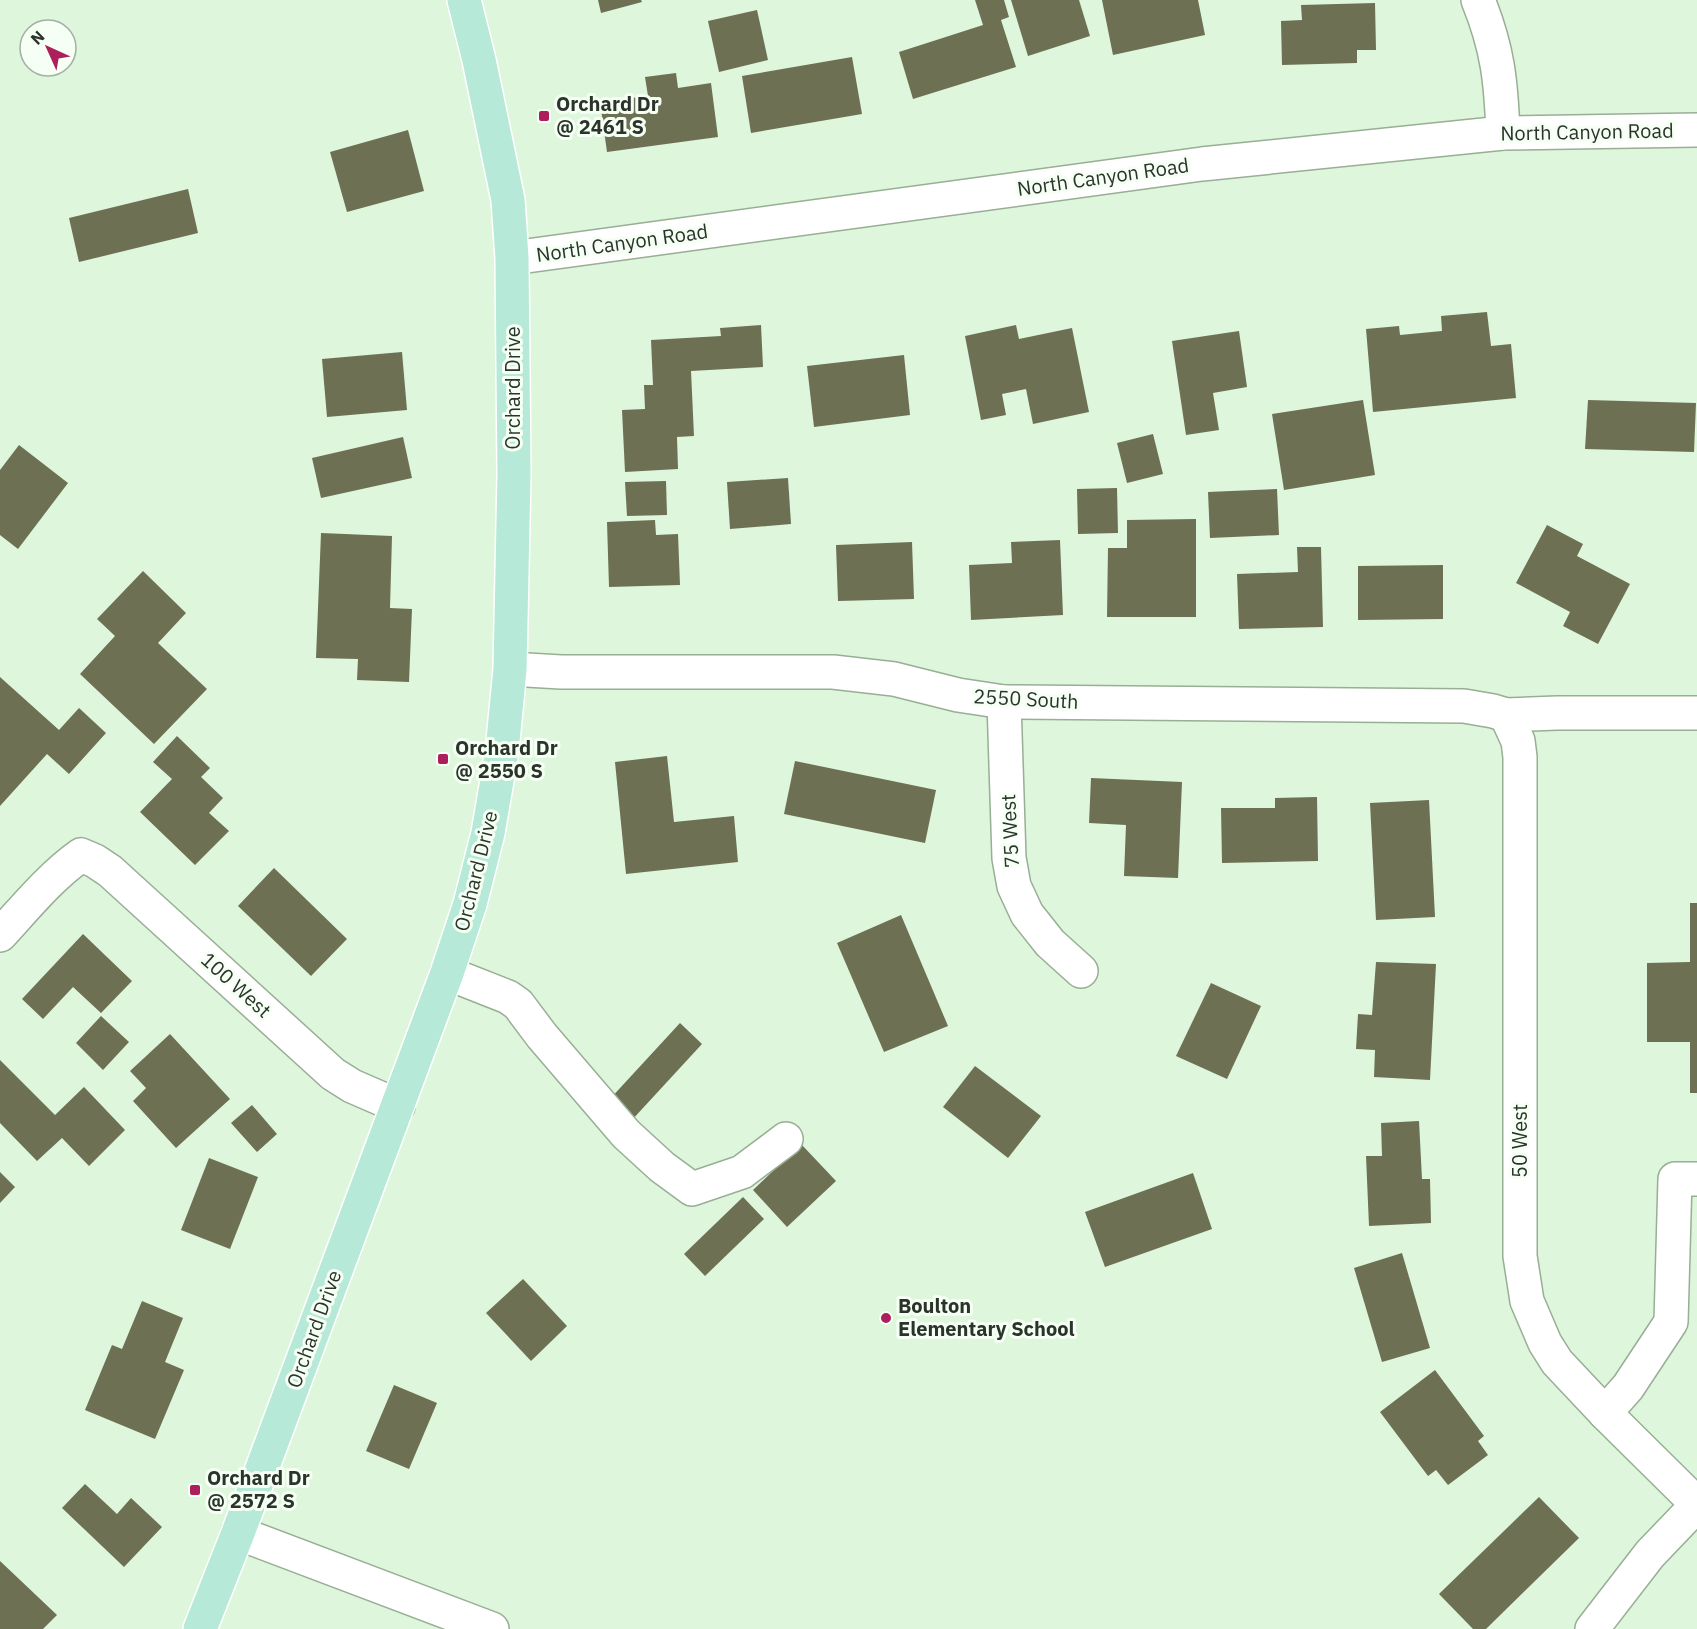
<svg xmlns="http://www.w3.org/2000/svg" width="1697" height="1629" font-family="'IBM Plex Sans',sans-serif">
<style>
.building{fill:#6d7053}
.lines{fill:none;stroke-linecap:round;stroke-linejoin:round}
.minor-casing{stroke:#98ae95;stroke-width:36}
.major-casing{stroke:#fff;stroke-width:36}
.minor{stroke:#fff;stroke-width:33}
.major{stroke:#b6e9d7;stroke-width:33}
.poi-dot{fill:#ac1f5b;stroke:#f5fff4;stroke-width:2}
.labels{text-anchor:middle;stroke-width:6;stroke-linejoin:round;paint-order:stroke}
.poi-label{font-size:20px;font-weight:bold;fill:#2b342a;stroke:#f5fff4;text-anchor:start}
.street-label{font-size:20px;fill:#2b342a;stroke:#f5fff4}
</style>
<rect width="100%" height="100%" fill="#def6db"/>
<g class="building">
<path d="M598,0H641L642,2L601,13Z"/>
<path d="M975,0H1004L1009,17L1001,20L1016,67L913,99L899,52L983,25Z"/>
<path d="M1011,0H1079L1090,36L1028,56Z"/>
<path d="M1102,0H1198L1205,35L1113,55Z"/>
<path d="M1375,3L1376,50H1357V63L1282,65L1281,21L1302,20L1301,5Z"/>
<path d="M757,10L768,60L719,72L708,21Z"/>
<path d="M852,57L862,114L751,133L742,76Z"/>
<path d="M676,73L678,88L711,83L718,137L607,152L600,102L648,96L645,77Z"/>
<path d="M408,130L424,191L347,212L330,152Z"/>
<path d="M188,189L198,233L79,262L69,218Z"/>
<path d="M1487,312L1491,346L1511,344L1516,398L1373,412L1366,329L1399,326L1400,335L1442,331L1441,316Z"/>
<path d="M761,325L763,367L691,371L694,436L677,437L678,469L625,472L622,410L645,409L644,385H653L651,340L721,336L720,328Z"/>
<path d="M1016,325L1019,339L1072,328L1089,412L1033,424L1026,389L1002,394L1006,415L981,420L965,336Z"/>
<path d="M1239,331L1247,387L1213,393L1219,430L1186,435L1172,341Z"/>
<path d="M402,352L407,410L327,417L322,359Z"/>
<path d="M904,355L910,415L814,427L807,366Z"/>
<path d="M1363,400L1375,475L1284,490L1272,414Z"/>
<path d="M1588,400L1696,403L1694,452L1585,449Z"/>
<path d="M1153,434L1163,474L1127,483L1117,443Z"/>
<path d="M403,437L412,478L321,498L312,458Z"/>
<path d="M19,445L68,483L18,549L0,535V470Z"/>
<path d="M788,478L791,524L730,529L727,482Z"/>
<path d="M666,481L667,515L627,516L625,482Z"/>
<path d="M1117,488L1118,533L1078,534L1077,489Z"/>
<path d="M1277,489L1279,535L1210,538L1208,492Z"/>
<path d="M1196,519V617H1107L1108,548H1127V520Z"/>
<path d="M655,520L656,535L678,534L680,585L609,587L607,522Z"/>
<path d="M1547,525L1583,544L1577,556L1630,584L1598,644L1563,626L1570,612L1516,583Z"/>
<path d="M321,533L392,536L390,608L412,609L409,682L357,680L358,659L316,658Z"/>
<path d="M1060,540L1063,615L971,620L969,565L1012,563L1011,542Z"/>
<path d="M912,542L914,599L838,601L836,545Z"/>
<path d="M1297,547H1321L1323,627L1239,629L1237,574L1298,572Z"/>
<path d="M1443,565V619L1358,620V566Z"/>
<path d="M143,571L186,613L158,643L207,689L154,744L80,674L115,636L97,619Z"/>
<path d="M0,677L59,730L79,708L106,733L69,774L47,754L0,806Z"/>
<path d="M177,736L210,768L201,777L223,798L209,813L229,831L195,865L140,812L172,779L153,762Z"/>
<path d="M667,756L674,822L734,816L738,862L626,874L615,762Z"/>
<path d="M795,761L936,790L925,843L784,814Z"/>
<path d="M1091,778L1182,782L1178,878L1124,876L1126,825L1089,823Z"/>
<path d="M1317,797L1318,861L1222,863L1221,808H1275V798Z"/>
<path d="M1429,800L1435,917L1376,920L1370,803Z"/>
<path d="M274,868L347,939L311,976L238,906Z"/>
<path d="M1690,903H1697V1093H1690V1042H1647V963L1690,962Z"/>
<path d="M901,915L948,1026L884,1052L837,943Z"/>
<path d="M83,934L132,981L101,1013L73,987L43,1019L22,999Z"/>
<path d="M1376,962L1436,964L1430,1080L1374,1077L1375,1050L1356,1049L1358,1014L1372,1015Z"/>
<path d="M1211,983L1261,1006L1227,1079L1176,1056Z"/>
<path d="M101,1016L129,1042L103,1070L76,1043Z"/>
<path d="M680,1023L702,1044L631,1121L609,1100Z"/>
<path d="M170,1034L230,1099L176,1148L133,1101L146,1088L130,1071Z"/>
<path d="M0,1060L55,1115L84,1087L125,1130L89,1166L62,1138L37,1161L0,1123Z"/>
<path d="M975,1066L1041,1116L1008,1158L943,1107Z"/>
<path d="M252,1105L277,1134L257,1152L231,1123Z"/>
<path d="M1419,1121L1422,1179H1430L1431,1223L1369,1226L1366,1156H1382L1381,1123Z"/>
<path d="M801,1144L836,1181L787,1227L753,1190Z"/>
<path d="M209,1158L258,1177L230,1249L181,1230Z"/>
<path d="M0,1172L15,1187L0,1203Z"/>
<path d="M1193,1173L1212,1229L1105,1267L1085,1212Z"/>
<path d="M743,1197L764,1219L705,1276L684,1254Z"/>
<path d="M1402,1253L1430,1348L1382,1362L1354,1268Z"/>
<path d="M523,1279L567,1326L531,1361L486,1313Z"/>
<path d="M142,1301L183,1318L165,1362L184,1370L155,1439L85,1410L112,1345L122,1349Z"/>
<path d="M1435,1370L1484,1436L1478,1441L1488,1455L1448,1485L1436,1470L1428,1476L1380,1412Z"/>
<path d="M394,1385L437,1403L409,1469L366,1451Z"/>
<path d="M85,1484L117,1514L131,1498L162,1527L124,1567L62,1508Z"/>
<path d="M1539,1497L1579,1538L1486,1629H1473L1439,1594Z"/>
<path d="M0,1561L57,1615L43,1629H0Z"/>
</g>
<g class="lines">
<defs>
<g id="minor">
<path d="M1478,0C1498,49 1501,82 1503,133"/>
<path d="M512,258L1202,164L1503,133L1697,130"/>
<path d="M510,669L561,672H833L894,679L958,695L1004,702L1464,706L1493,711L1506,715L1557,713H1697"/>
<path d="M1004,702L1009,858L1014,886L1027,914L1050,943L1081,971"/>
<path d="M1506,715L1518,741L1520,757V1256L1527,1301L1545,1343L1557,1362L1605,1413L1697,1504"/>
<path d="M0,935C26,907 50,877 81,855L95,861L110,871L333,1074L352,1086L398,1106"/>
<path d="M447,973L508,997L518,1004L542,1036L626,1134L662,1167L692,1189L742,1172L786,1139"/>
<path d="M1605,1413L1628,1387L1671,1322L1675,1179H1697"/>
<path d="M238,1533L492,1629"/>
<path d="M1592,1629L1650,1554L1697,1505"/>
</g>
<path id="major" d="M200,1629L238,1533L447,973L470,904L488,833L502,751L510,669L514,474L512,258L508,200L479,60L464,0"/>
</defs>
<use href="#minor" class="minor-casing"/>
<use href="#major" class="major-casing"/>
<use href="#minor" class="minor"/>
<use href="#major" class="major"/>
</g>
<g class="poi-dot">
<rect x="538" y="110" width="12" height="12" rx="3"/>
<rect x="437" y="753" width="12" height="12" rx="3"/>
<circle cx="886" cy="1318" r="6"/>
<rect x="189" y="1484" width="12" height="12" rx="3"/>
</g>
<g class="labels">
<g class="poi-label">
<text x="556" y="111">Orchard Dr<tspan x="556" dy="23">@ 2461 S</tspan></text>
<text x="455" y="755">Orchard Dr<tspan x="455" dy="23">@ 2550 S</tspan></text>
<text x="898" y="1313">Boulton<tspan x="898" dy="23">Elementary School</tspan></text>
<text x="207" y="1485">Orchard Dr<tspan x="207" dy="23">@ 2572 S</tspan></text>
</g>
<g class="street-label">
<text transform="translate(1587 132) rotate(-1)" y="7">North Canyon Road</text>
<text transform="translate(1103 177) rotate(-8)" y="7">North Canyon Road</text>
<text transform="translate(622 243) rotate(-8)" y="7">North Canyon Road</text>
<text transform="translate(513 388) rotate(-90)" y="7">Orchard Drive</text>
<text transform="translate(1026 699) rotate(3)" y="7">2550 South</text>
<text transform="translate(1010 831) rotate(-93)" y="7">75 West</text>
<text transform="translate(476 871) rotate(-76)" y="7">Orchard Drive</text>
<text transform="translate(236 985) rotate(42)" y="7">100 West</text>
<text transform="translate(1520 1141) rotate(-90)" y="7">50 West</text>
<text transform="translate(314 1329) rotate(-70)" y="7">Orchard Drive</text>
</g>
</g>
<g transform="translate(48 48) rotate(315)"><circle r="28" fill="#f5fff4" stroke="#a4aea3" stroke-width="1.5"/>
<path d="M0-4.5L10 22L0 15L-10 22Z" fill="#ac1f5b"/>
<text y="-9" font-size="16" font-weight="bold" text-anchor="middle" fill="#2b342a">N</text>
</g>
</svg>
